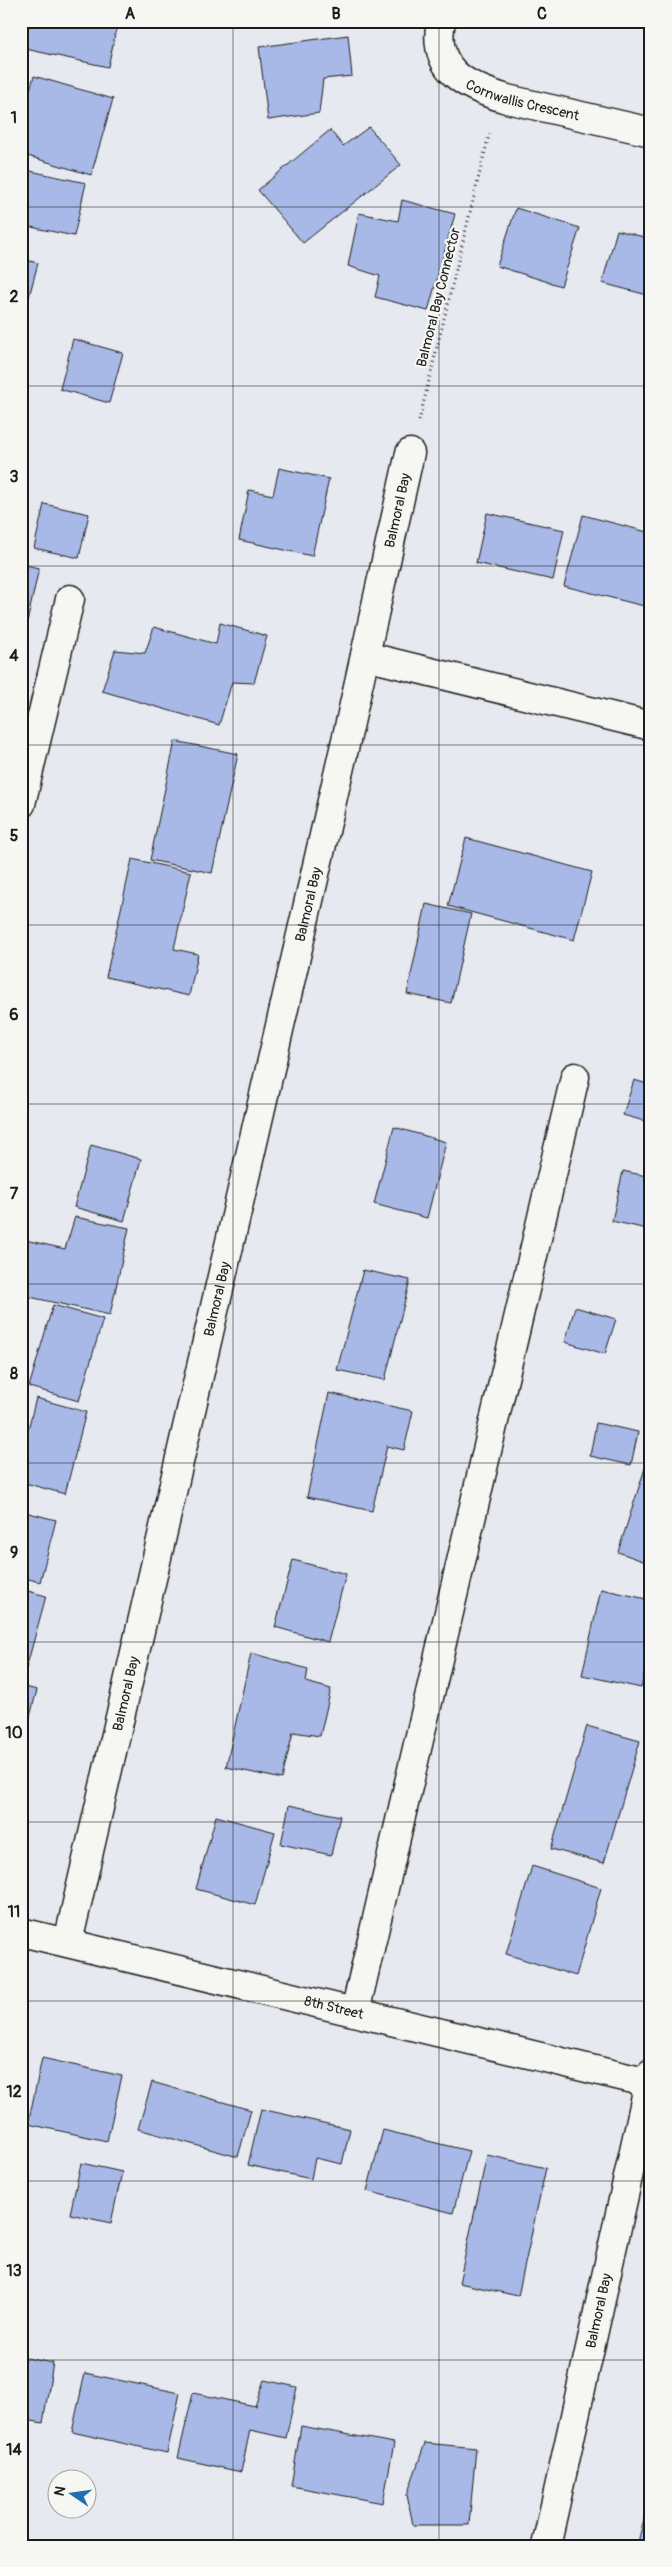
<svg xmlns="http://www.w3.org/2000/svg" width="672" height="2567" font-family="Pangolin,sans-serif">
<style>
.building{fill:#a8b9e8;stroke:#1c1c1c}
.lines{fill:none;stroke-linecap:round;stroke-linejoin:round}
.minor-casing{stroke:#1c1c1c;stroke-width:31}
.path{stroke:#1c1c1c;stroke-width:3;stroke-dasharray:1 4;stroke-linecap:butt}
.minor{stroke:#f6f6f2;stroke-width:28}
.grid{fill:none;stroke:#1c1c1c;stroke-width:1;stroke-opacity:0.55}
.labels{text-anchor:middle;stroke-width:4.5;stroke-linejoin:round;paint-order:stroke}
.street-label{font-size:14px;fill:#1c1c1c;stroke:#f6f6f2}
.neatline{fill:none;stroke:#1c1c1c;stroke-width:2}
.grid-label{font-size:16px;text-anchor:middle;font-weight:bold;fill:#1c1c1c}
</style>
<rect width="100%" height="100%" fill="#e6eaf0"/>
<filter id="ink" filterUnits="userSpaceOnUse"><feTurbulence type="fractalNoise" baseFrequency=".02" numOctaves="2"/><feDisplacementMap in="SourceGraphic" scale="10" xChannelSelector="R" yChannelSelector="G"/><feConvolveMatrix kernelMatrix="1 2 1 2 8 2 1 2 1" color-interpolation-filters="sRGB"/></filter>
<g filter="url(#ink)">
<g class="building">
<path d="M21,21H118L108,67L21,48Z"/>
<path d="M627,21H651V28Z"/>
<path d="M348,35L352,76L323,79L319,113L268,120L259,47Z"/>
<path d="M34,76L113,99L91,175L21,154V120Z"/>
<path d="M369,127L401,165L303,243L258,190L330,130L343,146Z"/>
<path d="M21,169L86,183L74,236L21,225Z"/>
<path d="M402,200L455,214L428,311L375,297L380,276L348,266L359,213L398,221Z"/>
<path d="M516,208L580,228L561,286L497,266Z"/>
<path d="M617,230L651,239V296L602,283Z"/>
<path d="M21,259L38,263L21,327Z"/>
<path d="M73,339L123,353L109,403L60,389Z"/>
<path d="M279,468L329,479L312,556L239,540L249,490L273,495Z"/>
<path d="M44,504L89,514L79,558L34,548Z"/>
<path d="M487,513L564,530L553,580L476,563Z"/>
<path d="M583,515L651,533V579L644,606L564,586Z"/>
<path d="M21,564L39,568L24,636H21Z"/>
<path d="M220,623L267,636L254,683L232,682L219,725L102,691L115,650L145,653L154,627L216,644Z"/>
<path d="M175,741L238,754L212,873L150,860Z"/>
<path d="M466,838L592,872L574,940L448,906Z"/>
<path d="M132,859L191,872L174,949L198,954L189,996L106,977Z"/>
<path d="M426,904L471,914L451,1003L407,994Z"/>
<path d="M634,1080L651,1085V1123L623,1115Z"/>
<path d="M394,1127L446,1142L427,1218L374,1204Z"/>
<path d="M91,1145L141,1159L124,1221L74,1207Z"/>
<path d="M623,1171L651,1177V1230L612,1221Z"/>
<path d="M75,1217L129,1228L110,1315L21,1295V1239L65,1249Z"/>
<path d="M363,1270L410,1280L385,1380L337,1370Z"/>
<path d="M53,1305L103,1319L79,1401L29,1387Z"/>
<path d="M575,1307L616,1319L605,1354L565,1342Z"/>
<path d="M329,1393L413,1411L404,1450L387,1446L372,1511L307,1497Z"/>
<path d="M36,1398L86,1412L65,1494L21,1482V1457Z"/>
<path d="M651,1422V1451L644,1449Z"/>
<path d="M596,1423L638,1432L631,1465L590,1456Z"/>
<path d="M646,1465L651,1467V1564L618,1552Z"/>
<path d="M21,1511L56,1520L40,1582L21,1577Z"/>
<path d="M293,1560L346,1574L328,1642L275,1627Z"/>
<path d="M21,1589L46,1596L26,1669L21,1668Z"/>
<path d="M601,1589L651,1600V1646L641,1688L582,1675Z"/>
<path d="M251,1653L308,1669L306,1682L331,1689L320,1736L293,1732L282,1779L226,1767Z"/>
<path d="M21,1686L37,1690L26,1732L21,1731Z"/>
<path d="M587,1726L640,1741L604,1863L551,1849Z"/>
<path d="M289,1805L340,1816L331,1855L281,1844Z"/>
<path d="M216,1816L275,1832L255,1905L196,1889Z"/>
<path d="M532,1866L601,1888L576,1976L506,1954Z"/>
<path d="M42,2058L122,2076L107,2141L28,2124Z"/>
<path d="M152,2082L251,2110L238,2157L138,2129Z"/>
<path d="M261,2109L350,2129L342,2164L315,2158L311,2179L248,2165Z"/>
<path d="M383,2130L469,2151L453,2213L367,2191Z"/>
<path d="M487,2155L546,2168L518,2296L459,2283Z"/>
<path d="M81,2163L122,2172L111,2223L70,2214Z"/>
<path d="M21,2357L53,2363L43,2423L21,2419Z"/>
<path d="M85,2373L180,2393L167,2453L72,2432Z"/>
<path d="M264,2380L297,2387L286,2438L250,2430L241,2472L178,2458L193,2393L255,2406Z"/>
<path d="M301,2426L394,2443L383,2503L291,2486Z"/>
<path d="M425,2443L476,2448L469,2525H413L407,2495Z"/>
<path d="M649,2499L651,2546H637Z"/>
</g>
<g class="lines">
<defs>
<g id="minor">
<path id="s1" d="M441,21C431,71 467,87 507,99L651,132"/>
<path d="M365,656L651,726"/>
<path d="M21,804L70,599"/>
<path id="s2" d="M21,1932L649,2083"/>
<path id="s3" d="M68,1942L347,736L410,453"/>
<path d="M355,2012L575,1077"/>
<path id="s4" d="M546,2546L651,2074"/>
</g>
</defs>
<use href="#minor" class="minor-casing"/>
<path class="path" d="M419,421L490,131"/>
<use href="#minor" class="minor"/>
</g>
</g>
<path class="grid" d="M233,21V2546M439,21V2546M21,207H651M21,386H651M21,566H651M21,745H651M21,925H651M21,1104H651M21,1284H651M21,1463H651M21,1642H651M21,1822H651M21,2001H651M21,2181H651M21,2360H651"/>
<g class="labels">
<g class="street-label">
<text dy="5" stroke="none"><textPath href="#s1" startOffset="131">Cornwallis Crescent</textPath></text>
<text transform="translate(438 297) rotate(-76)" y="5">Balmoral Bay Connector</text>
<text dy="5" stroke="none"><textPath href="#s3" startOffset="1469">Balmoral Bay</textPath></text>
<text dy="5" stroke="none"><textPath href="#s3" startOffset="1065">Balmoral Bay</textPath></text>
<text dy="5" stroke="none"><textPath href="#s3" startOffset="660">Balmoral Bay</textPath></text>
<text dy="5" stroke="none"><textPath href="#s3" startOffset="255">Balmoral Bay</textPath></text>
<text dy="5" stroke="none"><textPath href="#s2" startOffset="322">8th Street</textPath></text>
<text dy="5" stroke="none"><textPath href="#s4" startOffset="241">Balmoral Bay</textPath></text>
</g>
</g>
<rect width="672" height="2567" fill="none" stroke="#f6f6f2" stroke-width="55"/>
<g transform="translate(72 2494) rotate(283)"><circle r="24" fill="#f6f6f2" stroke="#9f9f9c"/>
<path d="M0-4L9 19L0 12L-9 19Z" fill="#1f6fb2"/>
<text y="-8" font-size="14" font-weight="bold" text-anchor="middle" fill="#1c1c1c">N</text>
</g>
<rect x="28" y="28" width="616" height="2512" class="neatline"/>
<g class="grid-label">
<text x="130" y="19">A</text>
<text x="336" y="19">B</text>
<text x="542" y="19">C</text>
<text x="14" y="123">1</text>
<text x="14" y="302">2</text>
<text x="14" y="482">3</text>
<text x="14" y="661">4</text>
<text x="14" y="841">5</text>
<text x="14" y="1020">6</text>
<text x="14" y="1199">7</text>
<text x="14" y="1379">8</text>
<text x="14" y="1558">9</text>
<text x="14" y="1738">10</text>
<text x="14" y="1917">11</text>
<text x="14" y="2097">12</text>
<text x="14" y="2276">13</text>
<text x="14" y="2455">14</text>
</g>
</svg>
